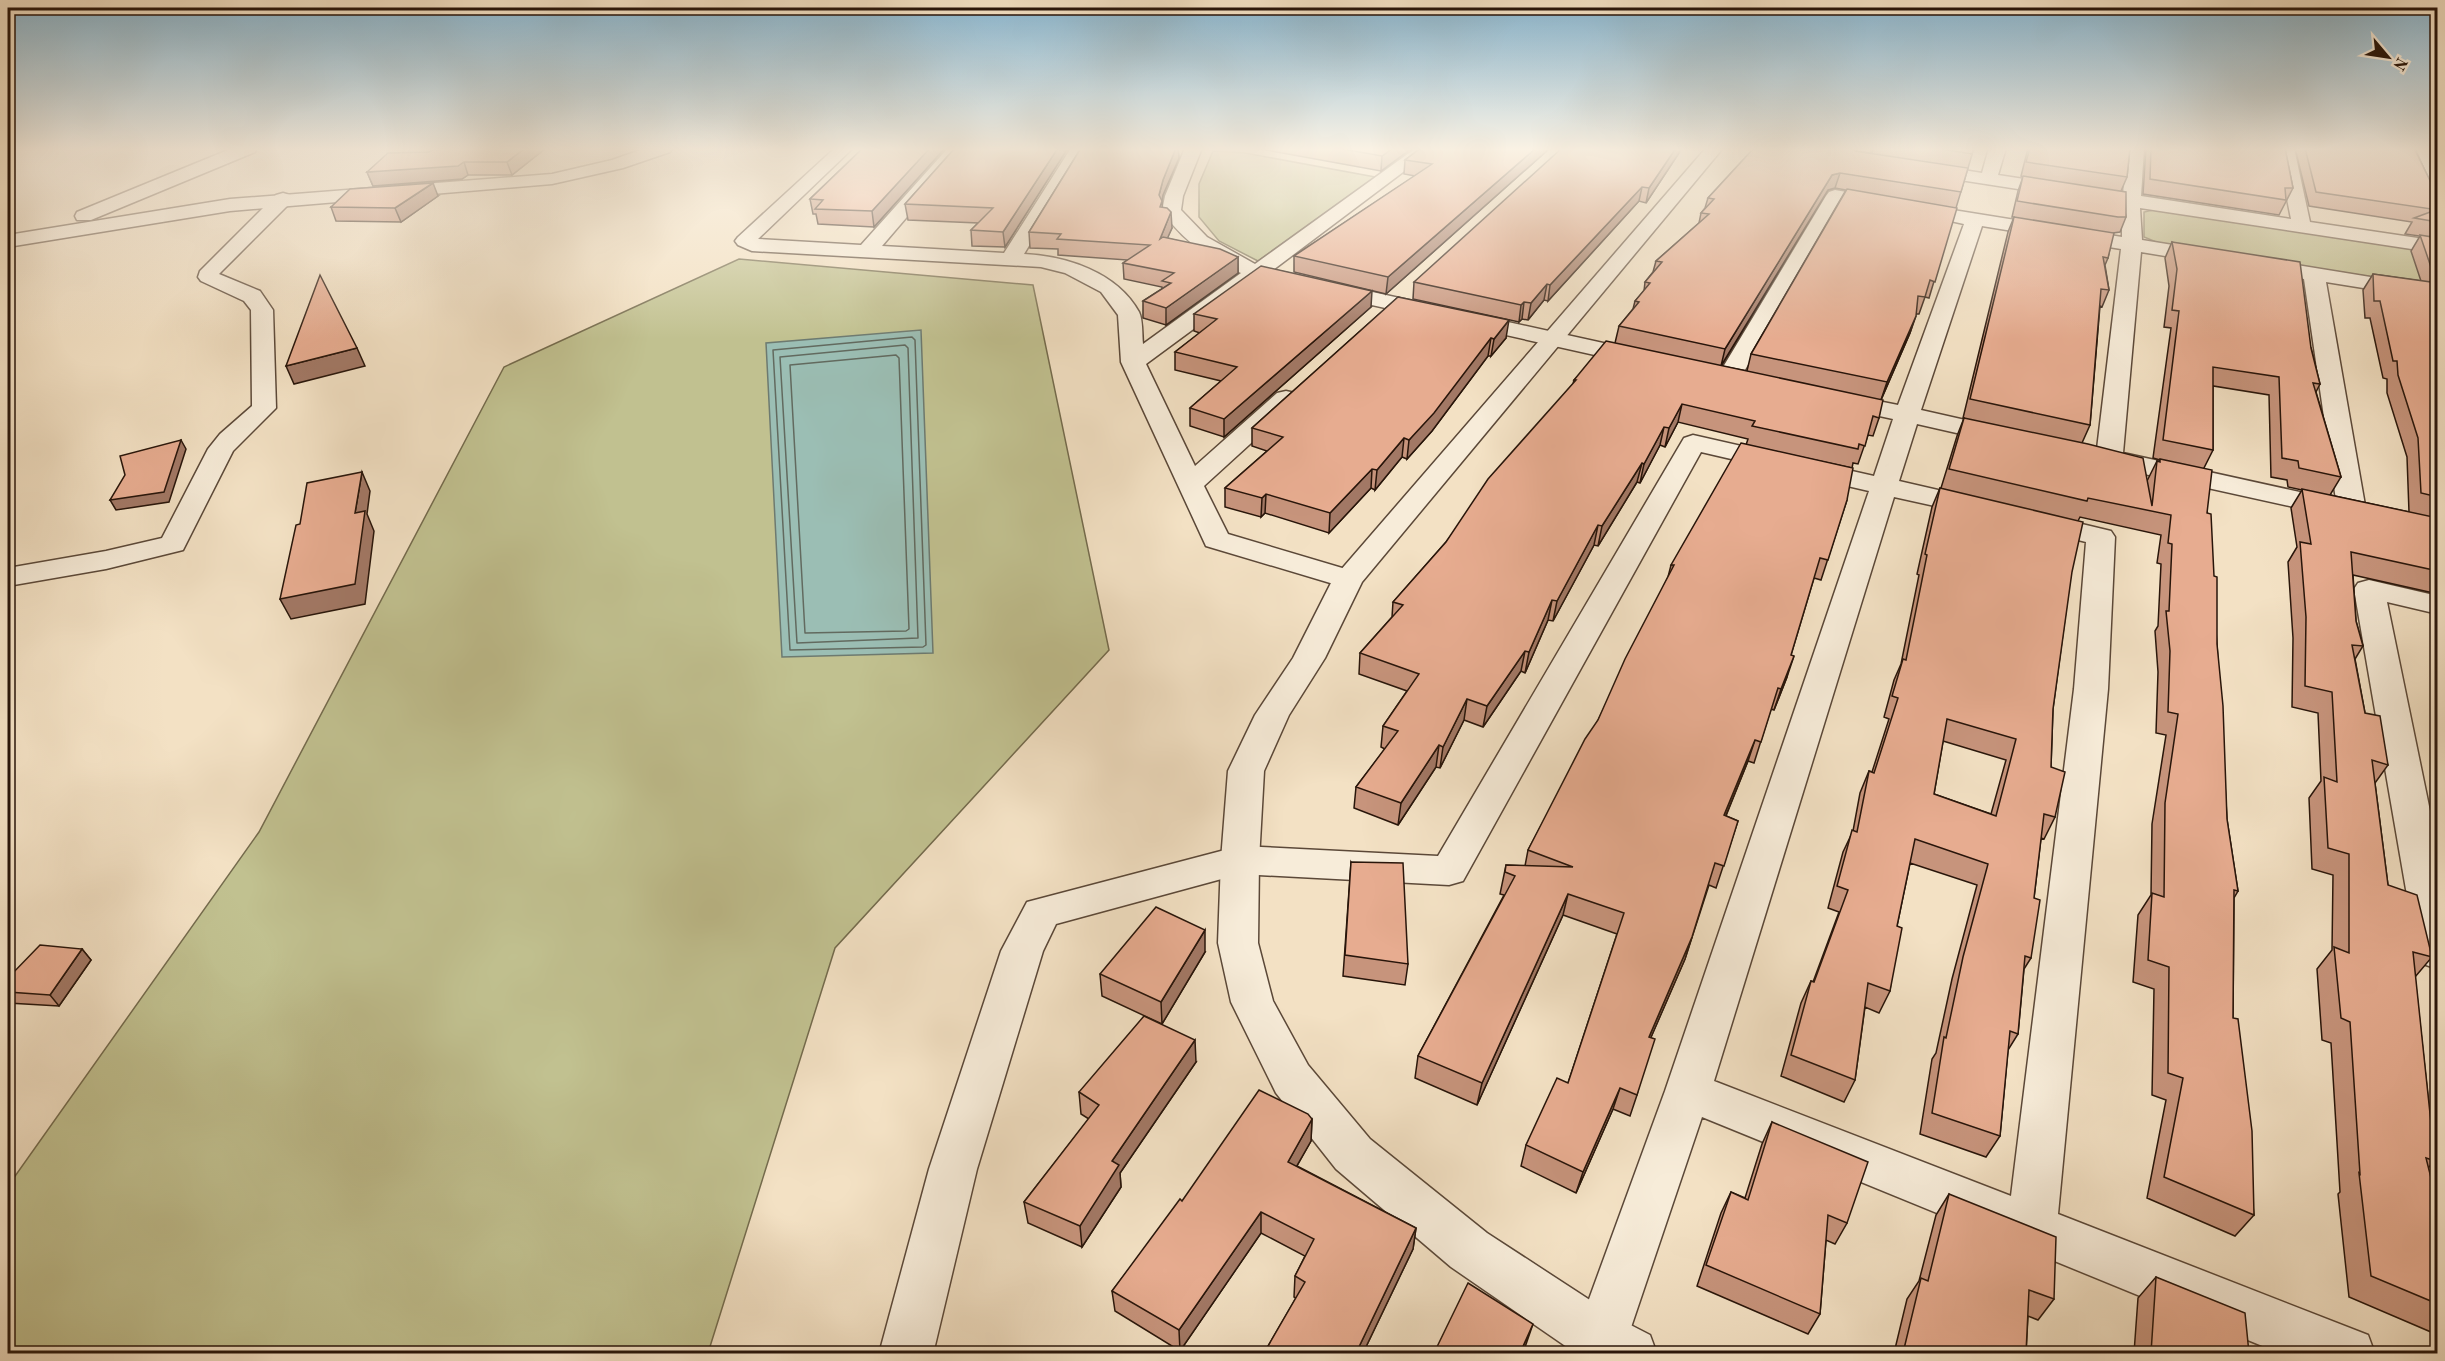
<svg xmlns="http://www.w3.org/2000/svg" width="2445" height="1361" font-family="'Old Standard TT',serif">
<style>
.green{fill:#c1c190;stroke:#746b4d;stroke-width:1.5}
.water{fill:#9bbeb4;stroke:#6d7a70;stroke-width:1.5}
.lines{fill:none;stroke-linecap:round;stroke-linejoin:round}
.shore{stroke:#626a5f;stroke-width:1.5}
.minor-casing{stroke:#5b4838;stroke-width:3}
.tertiary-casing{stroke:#5b4838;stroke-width:3}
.minor{fill:#f7ecd9;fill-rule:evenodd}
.tertiary{fill:#f7ecd9;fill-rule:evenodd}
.wall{fill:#c7947c;stroke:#28150a;stroke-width:1.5;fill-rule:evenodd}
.shaded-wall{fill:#a27865;stroke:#28150a;stroke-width:1.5}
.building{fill:#e7ac90;stroke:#28150a;stroke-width:1.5;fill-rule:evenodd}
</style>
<rect width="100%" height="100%" fill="#f3e1c4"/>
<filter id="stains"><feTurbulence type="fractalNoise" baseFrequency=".00333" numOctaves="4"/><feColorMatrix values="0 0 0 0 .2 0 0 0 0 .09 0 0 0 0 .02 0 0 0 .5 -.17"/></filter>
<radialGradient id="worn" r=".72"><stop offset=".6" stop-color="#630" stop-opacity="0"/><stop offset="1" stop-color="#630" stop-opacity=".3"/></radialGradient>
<g class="green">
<path d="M1213,151L1245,153L1375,177L1258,261L1219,241L1199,217V184Z"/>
<path d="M2158,209L2437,251V287L2161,244L2144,237V212Z"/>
<path d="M739,259L1033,285L1109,650L835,948L708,1353L8,1354V1186L259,832L504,367Z"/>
</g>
<path class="water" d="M921,330L933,653L782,657L766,343Z"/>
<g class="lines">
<g class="shore">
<path d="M912,337L915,340L926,645L923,647L790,650L773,350Z"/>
<path d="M905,345L908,348L918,638L797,643L780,357Z"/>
<path d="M896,355L899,358L909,629L906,631L805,633L790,365Z"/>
</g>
<defs>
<g id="minor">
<path d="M835,148H853L758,239L861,245L948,148H966L882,246L1004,253L1071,148H1088L1024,254C1066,256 1117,272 1139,312C1143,320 1142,335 1143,344L1241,273C1209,259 1182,240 1162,211L1165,196L1185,148H1202L1183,196L1181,210L1207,237L1255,264L1416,148H1435L1273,270L1644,352L1652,354L1656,359L1652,364L1644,366L1260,280L1146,364L1195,466L1277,393L1286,391L1295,393L1298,398L1295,403L1204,486L1228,534L1359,573L1363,579L1359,585L1348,588L1337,585L1206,546L1121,362L1118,315L1101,292L1065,273L1041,267L752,251L738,245L735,241L738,237Z"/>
<path d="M1855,148H1872L1868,155L1982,173L1989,148H2006L1998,175L2123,194L2128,148H2144L2141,196L2291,219L2277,148H2294L2310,222L2438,241V253L2140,208L2142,240L2438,288V300L2326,282L2366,511L2362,517L2352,519L2339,517L2090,462L2086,456L2090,450L2097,449L2121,249L1982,226L1921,410L2014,431L2018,436L2014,441L2005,444L1917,424L1899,481L1990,502L1994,508L1990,514L1980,516L1894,497L1714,1081L2011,1196L2074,689L2086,542L2026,527L2022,521L2026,515L2036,513L2111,531L2115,537L2108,689L2058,1214L2368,1335L2375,1354H2282L1702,1117L1622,1354H1569L1665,1091L1869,491L1701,452L1463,881L1449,885L1240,874L1056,924L1043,951L977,1169L933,1354H879L929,1169L1001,951L1027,902L1240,846L1438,856L1684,438L1693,435L1874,476L1893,419L1829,405L1826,400L1829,395L1838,393L1898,405L1964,224L1946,220L1944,216L1946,212L1953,210L2122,237V205L1857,164L1851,163L1848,159ZM2141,252L2304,279L2336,500L2123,453Z"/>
<path d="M2416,148H2433L2438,159V184L2432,183L2429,179Z"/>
<path d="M1835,190L1887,199L1894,201L1896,205L1894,209L1887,211L1840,202L1741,377L1737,382L1729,384L1721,382L1717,377L1826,196L1829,192Z"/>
<path d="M283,193L290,195L292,199L290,203L219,274L260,291L273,310L276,408L233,451L183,550L106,569L8,586V568L106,551L162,538L208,449L220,434L252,406L251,310L244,301L201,281L198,277L200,271L276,195Z"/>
<path d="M2369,580L2438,596V614L2387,602L2438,850V969L2423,964L2417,953L2354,589L2358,583Z"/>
</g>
<g id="tertiary">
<path d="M233,148H257L255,152L91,220H77L75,216L77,212Z"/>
<path d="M646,148H672L670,152L623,168L552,184L230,211L8,247V235L230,199L552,174L612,160Z"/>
<path d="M1706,148H1723L1362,582L1325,658L1289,715L1264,771L1259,860L1258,943L1273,1001L1308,1065L1370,1139L1487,1233L1619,1319L1650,1335L1657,1354H1577L1451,1267L1336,1169L1276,1093L1231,1002L1218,943L1221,860L1228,771L1255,715L1293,658L1333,579Z"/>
</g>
</defs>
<use href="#minor" class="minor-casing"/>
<use href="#tertiary" class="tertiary-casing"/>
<use href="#minor" class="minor"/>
<use href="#tertiary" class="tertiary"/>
</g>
<g class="wall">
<path d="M546,148L512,175H468L462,179L373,186L367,172L429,152Z"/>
<path d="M863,148H945L874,227L818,224L816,214H813L810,199Z"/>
<path d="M955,148H1068L1005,247L972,246L971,230L978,223L908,220L905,204Z"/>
<path d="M1081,148H1178L1179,158L1163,195L1162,200V207L1172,228L1167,238L1238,257V273L1166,325L1143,318V301L1162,289V287L1124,279L1123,263L1128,260L1058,255V249L1030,248L1029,232Z"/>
<path d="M1255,148H1412L1381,171Z"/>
<path d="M1421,148H1550L1386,294L1294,272V256L1415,176L1404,174L1405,160Z"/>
<path d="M1754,148H1853L1855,151L1872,153L1873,148H1974L1929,298L1925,297L1919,314H1916L1910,333L1881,400L1879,418L1873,436L1868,435L1858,464L1853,463L1852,468L1746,445L1748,439L1678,422L1665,447L1660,445L1640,483L1637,482L1598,546L1594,545L1553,621L1548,620L1525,673L1521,671L1483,727L1464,720L1440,768L1436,767L1398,825L1354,808L1356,787L1385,749L1381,747L1383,726L1407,691L1359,674L1360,653L1392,617L1393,602L1446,542L1573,384L1574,380L1615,343L1619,326L1633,309L1635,301L1644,291L1645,282L1653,272L1656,261L1699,223L1701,213L1705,208L1708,198ZM1835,188L1846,190L1751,354L1747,371L1721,366L1828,190Z"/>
<path d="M2028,148H2130L2127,177L2121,191L2126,217L2120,232L2113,233L2108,258L2105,265L2109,290L2102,307L2100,306L2090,425L2082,443L2147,481L2157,461L2159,462L2160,460L2153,458L2171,328L2164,327L2169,286L2165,258L2172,242L2311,348L2320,384L2316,392L2341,477L2330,495L2409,512L2407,457L2387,393V379L2383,378L2370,318H2365L2363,290L2373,274L2421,281L2411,251L2420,236L2405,234L2412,222L2309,206L2295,148H2414L2438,197V224L2430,237L2438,238V594L2353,575L2356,621L2363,646L2355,659L2365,713L2388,765L2375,783L2388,885L2432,957L2415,977L2435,1161L2428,1168L2438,1206V1335L2349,1297L2338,1194L2340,1192L2331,1043L2322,1040L2317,969L2332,950L2333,875L2312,869L2309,798L2321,781L2318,713L2292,707L2293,638L2288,562L2297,547L2291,508L2302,490L2288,487L2287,480L2271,477L2269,395L2213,386V450L2204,468L2217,644L2227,819L2238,891L2234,898L2233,1018L2254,1215L2235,1236L2147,1198L2166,1100L2152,1095L2154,989L2133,982L2138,915L2151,895L2152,824L2166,735L2156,733L2158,672L2155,631L2158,626L2161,564L2157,563L2161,535L2080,517L2078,521L2053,709L2051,767L2055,817L2044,839L2041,838L2034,898L2031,958L2024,969L2018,1034L2008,1050L2000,1136L1986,1157L1920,1134L1932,1059L1936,1053L1952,979L1977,885L1910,863L1897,926L1890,991L1879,1013L1865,1007L1855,1080L1844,1102L1781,1076L1801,1003L1811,981L1813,982L1839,912L1828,908L1843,852L1853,831L1860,793L1869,771L1872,772L1889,719L1884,717L1894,680L1901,664L1919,575L1917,574L1932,507L1940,488H1941L1957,436L1964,418H1963L2008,232L2014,217H2012L2018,191L2023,177L2021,176ZM1943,741L2006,760L1991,814L1934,794Z"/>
<path d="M2146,148H2285L2293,188L2279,215L2143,194Z"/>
<path d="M1679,153L1646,203L1639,201L1548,301L1544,300L1528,320L1522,319L1519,322L1413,299L1414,282Z"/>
<path d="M438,196L401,222L336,221L331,207Z"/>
<path d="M1398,297L1506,338L1491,356H1488L1432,431L1407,459L1402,457L1375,490L1371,488L1329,533L1265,513L1261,517L1225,507V488L1267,451L1252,446V428Z"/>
<path d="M1371,307L1224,437L1190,426V408L1221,381L1175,370V352L1200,333L1194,331V314Z"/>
<path d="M1847,500L1821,580L1814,578L1791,655L1787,677L1774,710L1771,709L1754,763L1748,761L1726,816L1738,821L1716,888L1709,885L1685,959L1651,1037L1637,1095L1630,1116L1613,1109L1576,1193L1521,1166L1526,1145L1568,1083L1617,934L1563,915L1477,1105L1415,1078L1418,1056L1504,895L1500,894L1506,865L1525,866L1528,850L1598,720L1668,577L1671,565Z"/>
<path d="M1351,862L1408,964L1405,985L1343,976Z"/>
<path d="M82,949L91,960L59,1006L8,1003V978Z"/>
<path d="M1205,952L1162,1024L1102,996L1100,974Z"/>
<path d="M1196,1062L1120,1173L1121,1187L1082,1247L1028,1223L1024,1202L1089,1119L1081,1114L1079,1092Z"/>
<path d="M1312,1119L1311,1141L1297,1166L1416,1228L1413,1249L1363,1353H1264L1296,1298L1294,1297L1295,1276L1305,1256L1261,1233L1180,1351L1115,1311L1112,1291L1182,1201Z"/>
<path d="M1772,1122L1847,1223L1835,1244L1826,1240L1820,1314L1808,1334L1697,1286L1721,1213L1731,1192L1745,1198L1762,1144Z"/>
<path d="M1949,1194L2054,1299L2038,1320L2028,1316L2026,1353H1894L1907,1299L1919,1281L1936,1215Z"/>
<path d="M2156,1277L2249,1353H2134L2138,1298Z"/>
</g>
<g class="shaded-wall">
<path d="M8,148H17L8,159Z"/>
<path d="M525,148H546L512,175L507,162Z"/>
<path d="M930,148H945L874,227L872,211Z"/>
<path d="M1058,148H1068L1005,247L1003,232Z"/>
<path d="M1176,148H1178L1179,158L1163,195L1161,205L1162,201L1163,216L1161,223L1159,195L1163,180Z"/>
<path d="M1393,148H1412L1381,171L1382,156Z"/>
<path d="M1536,148H1550L1386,294L1388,277Z"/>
<path d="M1676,148H1680L1679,153L1646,203L1649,188Z"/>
<path d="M464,162L468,175L462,179L373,186L367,172Z"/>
<path d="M1840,173L1835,188L1828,190L1721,366L1725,349L1832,175Z"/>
<path d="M433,183L438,196L401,222L395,208Z"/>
<path d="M1642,187L1639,201L1548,301L1550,285Z"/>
<path d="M1171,212L1172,228L1160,255V239Z"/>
<path d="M1238,257V273L1166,325V308Z"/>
<path d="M1547,284L1544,300L1528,320L1531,303Z"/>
<path d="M1372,291L1371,307L1224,437V419Z"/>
<path d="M1524,302L1522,319L1519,322L1521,305Z"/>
<path d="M1916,316L1910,333L1881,400L1887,382Z"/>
<path d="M1509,320L1506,338L1491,356L1494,339Z"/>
<path d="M1491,338L1488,356L1432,431L1407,459L1409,440Z"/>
<path d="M357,348L365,366L294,384L286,366Z"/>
<path d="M1682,404L1678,422L1665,447L1669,428Z"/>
<path d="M1664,427L1660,445L1640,483L1644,464Z"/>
<path d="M1404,438L1402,457L1375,490L1377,470Z"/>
<path d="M181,440L186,449L169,502L116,510L110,500Z"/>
<path d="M1642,463L1637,482L1598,546L1602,526Z"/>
<path d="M1372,469L1371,488L1329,533L1330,513Z"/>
<path d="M362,472L370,491L367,514L374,531L365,604L291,619L280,599L355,513Z"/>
<path d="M1266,494L1265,513L1261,517L1262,498Z"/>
<path d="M1598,525L1594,545L1553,621L1557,601Z"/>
<path d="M1552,600L1548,620L1525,673L1529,652Z"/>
<path d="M1525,651L1521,671L1483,727L1487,706Z"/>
<path d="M1794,656L1787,677L1774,710L1781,689Z"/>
<path d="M1467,699L1464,720L1440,768L1443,747Z"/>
<path d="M1755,740L1748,761L1717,837L1724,815Z"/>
<path d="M1439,745L1436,767L1398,825L1401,803Z"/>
<path d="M1568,894L1563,915L1477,1105L1482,1083Z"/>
<path d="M1205,930V952L1162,1024L1161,1002Z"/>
<path d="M1692,937L1685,959L1642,1058L1649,1037Z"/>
<path d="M82,949L91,960L59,1006L50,995Z"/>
<path d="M1195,1040L1196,1062L1120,1173L1121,1187L1082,1247L1080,1226L1112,1161Z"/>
<path d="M1620,1088L1613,1109L1576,1193L1583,1172Z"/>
<path d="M1312,1119L1311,1141L1287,1183L1288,1162Z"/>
<path d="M1261,1212V1233L1180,1351L1179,1330Z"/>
<path d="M1416,1228L1413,1249L1363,1353H1356Z"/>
<path d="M1533,1324L1523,1353H1520Z"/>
</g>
<g class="building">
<path d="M436,148H525L507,162H464L458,166L367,172L388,153L429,152Z"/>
<path d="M863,148H930L872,211L815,209L823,200L810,199Z"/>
<path d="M955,148H1058L1003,232L971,230L993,208L905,204Z"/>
<path d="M1081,148H1176L1163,180L1159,195L1162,201L1160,207L1167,208L1171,212L1160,239L1163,237L1220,249L1238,257L1166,308L1143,301L1171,283L1162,281L1174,273L1123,263L1150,245L1057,239L1061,234L1029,232Z"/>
<path d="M1337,148H1393L1382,156Z"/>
<path d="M1421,148H1536L1388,277L1294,256L1432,164L1405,160Z"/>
<path d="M1562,148H1676L1649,188L1642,187L1550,285L1547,284L1531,303L1524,302L1521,305L1414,282Z"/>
<path d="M1754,148H1853L1855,151L1968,168L1961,192L1840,173L1832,175L1725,349L1619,326L1639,302L1635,301L1650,283L1645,282L1662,262L1656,261L1709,214L1701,213L1714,199L1708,198Z"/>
<path d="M1935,148H1974L1972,154Z"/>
<path d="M2030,148H2130L2127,177L2026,162Z"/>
<path d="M2151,148H2285L2293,188H2285L2286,200L2150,179Z"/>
<path d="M2305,148H2414L2438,197V210L2316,192Z"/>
<path d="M2023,176L2126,192V217H2118L2017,201Z"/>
<path d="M433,183L395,208L331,207L350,189Z"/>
<path d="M1847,189L1957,208L1935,282L1930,280L1925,297L1918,296L1916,316L1887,382L1751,354Z"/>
<path d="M2433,211L2438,220V222L2414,218Z"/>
<path d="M2014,217L2114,233L2108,258L2103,257L2109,290L2101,289L2090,425L1970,399Z"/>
<path d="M2420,235L2438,238V268L2431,267Z"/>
<path d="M2172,242L2300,262L2311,348L2320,384L2313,383L2341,477L2299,468L2298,461L2282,458L2279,377L2213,367V450L2163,440L2179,311L2172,310L2177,269Z"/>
<path d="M1261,266L1372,291L1224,419L1190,408L1237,367L1175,352L1217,319L1194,314Z"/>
<path d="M2373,274L2438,283V497L2421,493L2418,438L2398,375L2397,361H2393L2380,301H2374Z"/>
<path d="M320,275L357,348L286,366Z"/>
<path d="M1398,297L1509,320L1494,339L1491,338L1434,413L1409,440L1404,438L1377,470L1372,469L1330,513L1266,494L1262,498L1225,488L1283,437L1252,428Z"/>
<path d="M1606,341L1883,400L1879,418L1873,416L1865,446L1859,444L1858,449L1752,426L1755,421L1682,404L1669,428L1664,427L1644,464L1642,463L1602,526L1598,525L1557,601L1552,600L1529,652L1525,651L1487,706L1467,699L1443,747L1439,745L1401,803L1356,787L1398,731L1383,726L1419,674L1360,653L1403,605L1393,602L1446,542L1488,479L1576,380H1574Z"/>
<path d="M1964,418L2088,444L2143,458L2152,506L2157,461L2160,462V459L2212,470L2207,513L2211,514L2214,576L2217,577V644L2223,706L2227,819L2238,891L2234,890L2233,1018L2238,1019L2252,1131L2254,1215L2164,1177L2183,1078L2168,1073L2169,967L2148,960L2152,893L2164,897L2165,803L2178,714L2168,712L2170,651L2166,611H2169L2172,544L2168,543L2171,515L2088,498L2087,501L1949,469Z"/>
<path d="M181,440L164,492L110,500L125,475L120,456Z"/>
<path d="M1741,443L1853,468L1847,500L1828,560L1820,558L1791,655L1794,656L1781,689L1778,688L1761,742L1755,740L1724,815L1738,821L1724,866L1715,863L1692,937L1649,1037L1655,1039L1637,1095L1620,1088L1583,1172L1526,1145L1557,1078L1568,1083L1624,913L1568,894L1482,1083L1418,1056L1515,876L1505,872L1506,865L1573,867L1528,850L1585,739L1598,720L1625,659L1674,565H1671Z"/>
<path d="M362,472L355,513L365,511L355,584L280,599L296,525L300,524L307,483Z"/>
<path d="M1940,488L2083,522L2072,572L2053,709L2051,767L2065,772L2055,817L2044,814L2034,898L2040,900L2031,958L2025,956L2018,1034L2010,1031L2000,1136L1932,1113L1944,1037L1946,1038L1963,957L1988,864L1915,839L1897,926L1902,928L1890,991L1868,983L1855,1080L1791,1055L1811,981L1814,982L1848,890L1837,886L1852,830L1857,832L1869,771L1874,773L1898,698L1892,696L1903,659L1906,660L1927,555L1925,554ZM1947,719L2016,739L1996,816L1934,794Z"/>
<path d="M2302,489L2438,518V571L2351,552L2356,621L2363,646L2352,645L2365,713L2380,716L2388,765L2372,760L2388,885L2417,895L2432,957L2413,952L2435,1161L2426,1158L2438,1206V1304L2371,1276L2359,1173L2360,1174L2350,1022L2341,1018L2334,947L2349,953V854L2328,848L2324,777L2337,782L2332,692L2305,686L2306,617L2300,542L2311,544Z"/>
<path d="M1351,862L1403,863L1408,964L1345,955Z"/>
<path d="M1156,907L1205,930L1161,1002L1100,974Z"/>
<path d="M40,945L82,949L50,995L8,992V978Z"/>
<path d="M1144,1016L1195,1040L1112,1161L1119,1165L1080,1226L1024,1202L1099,1105L1079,1092Z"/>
<path d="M1259,1090L1308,1114L1312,1119L1288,1162L1416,1228L1356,1353H1264L1305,1282L1295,1276L1314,1239L1261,1212L1179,1330L1112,1291L1180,1199L1182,1201Z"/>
<path d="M1772,1122L1868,1162L1847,1223L1828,1215L1820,1314L1706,1265L1731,1192L1748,1200Z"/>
<path d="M1949,1194L2056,1237L2054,1299L2029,1290L2026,1353H1903L1921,1278L1928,1281Z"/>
<path d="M2156,1277L2245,1313L2249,1353H2151Z"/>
<path d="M1468,1283L1533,1324L1520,1353H1434Z"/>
</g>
<linearGradient id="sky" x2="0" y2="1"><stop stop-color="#89b8d3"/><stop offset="0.44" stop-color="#faf2e4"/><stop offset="1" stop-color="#faf2e4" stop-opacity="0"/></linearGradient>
<rect width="2445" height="339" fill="url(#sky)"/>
<rect width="2445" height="1361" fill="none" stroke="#f3e1c4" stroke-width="30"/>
<rect x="9" y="9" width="2427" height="1343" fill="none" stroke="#28150a" stroke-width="3"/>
<rect x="15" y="15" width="2415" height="1331" fill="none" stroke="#28150a" stroke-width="1.5"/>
<g transform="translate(2388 57) rotate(119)" stroke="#f7ecd9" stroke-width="4.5" paint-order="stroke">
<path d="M0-4.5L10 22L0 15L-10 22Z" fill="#28150a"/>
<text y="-9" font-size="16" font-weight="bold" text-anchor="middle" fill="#28150a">N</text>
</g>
<rect width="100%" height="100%" filter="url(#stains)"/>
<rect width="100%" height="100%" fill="url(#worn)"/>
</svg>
